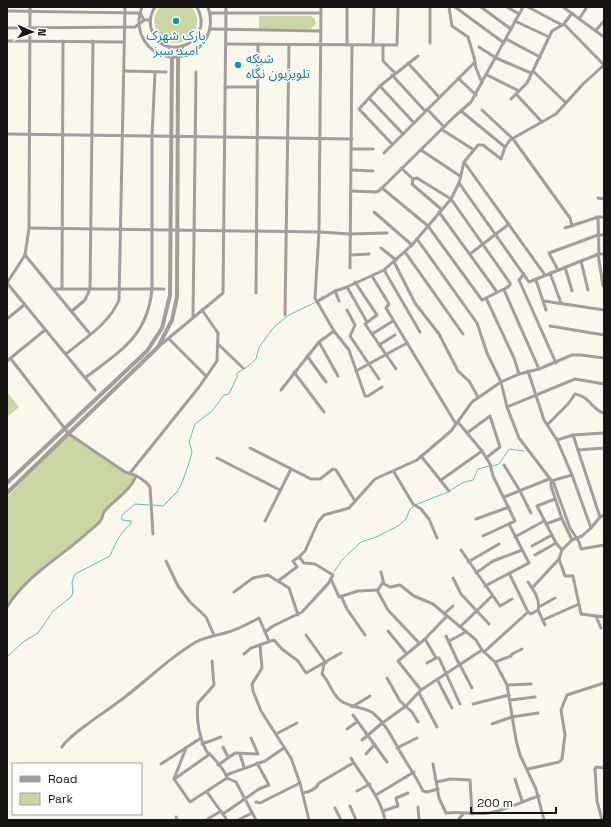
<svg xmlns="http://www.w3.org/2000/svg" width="611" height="827" font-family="'Space Grotesk','Noto Sans Arabic',sans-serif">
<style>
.green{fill:#cad7a2}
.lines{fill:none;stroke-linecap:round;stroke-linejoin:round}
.stream{stroke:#64bcbd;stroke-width:1}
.minor{stroke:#a39e9c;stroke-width:3}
.tertiary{stroke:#a39e9c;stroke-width:4}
.culture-dot{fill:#0f9aa8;stroke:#fff;stroke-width:1.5}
.labels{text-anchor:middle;stroke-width:3;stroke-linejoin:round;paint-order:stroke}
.culture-label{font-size:13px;fill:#0d838f;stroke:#fff}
</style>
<rect width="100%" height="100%" fill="#faf7eb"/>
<g class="green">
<path d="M160,7H192C212,36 169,58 156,30C153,22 154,14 160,7Z"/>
<path d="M259,16H311L314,18L316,23L311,29H259Z"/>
<path d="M7,392L19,407L7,417Z"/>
<path d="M69,434L125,472L136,476L134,481L104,512L101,520L33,577L7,607V497Z"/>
</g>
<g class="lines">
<g class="stream">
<path d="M319,299L323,296"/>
<path d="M492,466L499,464L509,449L524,451"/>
<path d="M451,490L464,482L473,480L478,469L489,466"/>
<path d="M153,505L163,506L177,492L182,483L190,460L192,451L189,442L195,424L212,411L224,395L229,394L237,377V373L247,367L256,359L259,347L274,327L289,315L316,302"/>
<path d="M334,572L342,560L361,542L376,537L398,526L406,519L410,509L415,505L448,492"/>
<path d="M312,600L327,583"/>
<path d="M7,657L23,642L38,633L53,611L71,597L73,593L72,582L75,574L110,556C115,544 120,532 131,524V521L122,520V515L135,504L149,505"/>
</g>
<g class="minor">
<path d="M142,7C138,16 138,25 141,34C159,78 224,54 208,7"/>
<path d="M155,7C151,13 149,20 151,28C159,64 217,45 197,7"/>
<path d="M321,7L319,232L315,298L334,331L349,350L365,396H368L382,387"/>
<path d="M449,7L452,26L468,37L474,57L476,68L482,83"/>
<path d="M455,7L504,43"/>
<path d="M481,7L511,29"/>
<path d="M507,7L519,14"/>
<path d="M528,7L562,25"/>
<path d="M563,7L604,37"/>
<path d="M7,11L135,13H140L144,20"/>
<path d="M210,13H320"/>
<path d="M579,19L587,7"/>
<path d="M515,21L549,37"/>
<path d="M564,24L604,65"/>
<path d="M7,28L135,27L144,20H150"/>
<path d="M210,29L320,31"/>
<path d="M596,30L604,21"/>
<path d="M506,39L540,57"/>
<path d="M7,41L124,42"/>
<path d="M430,43V7"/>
<path d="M226,44L397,45L398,7"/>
<path d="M347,45V7"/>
<path d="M373,45L374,7"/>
<path d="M383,45V61L395,73"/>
<path d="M479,47L496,58L531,73"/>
<path d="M408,63L439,97"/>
<path d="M124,71L166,72"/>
<path d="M533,71L566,103"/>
<path d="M392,75L425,111"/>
<path d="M487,75L519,91"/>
<path d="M458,78L476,95"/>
<path d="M380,86L414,123"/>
<path d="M225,87H258"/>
<path d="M516,94L542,122"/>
<path d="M369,98L403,134"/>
<path d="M511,99L527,83L552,31L564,24L572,13"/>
<path d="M427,109L444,127"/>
<path d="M482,110L513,139L570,218L572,226"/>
<path d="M461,111L505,147"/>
<path d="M441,129L474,150"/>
<path d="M7,134L352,139"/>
<path d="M392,144L359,109L380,86L418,56"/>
<path d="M352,149H373"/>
<path d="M421,150L460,176"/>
<path d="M384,153L475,62"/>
<path d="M464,162L545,275"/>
<path d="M401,168L413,179L412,184L442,210"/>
<path d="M351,170L373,171"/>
<path d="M413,179L417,178L451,199L510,283V285L504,290L539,369"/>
<path d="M459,183L529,282L581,261L599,254H604"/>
<path d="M382,188L428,226L482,300L504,289"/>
<path d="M351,191L377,192L382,188L455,116L471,102L523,7"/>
<path d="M598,198L604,199"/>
<path d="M374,212L412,245"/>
<path d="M439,212L497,292"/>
<path d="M598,217L599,254"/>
<path d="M29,228L319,232L350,234L387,233"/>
<path d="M565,228L598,217H604"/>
<path d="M417,239L477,323L487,353L501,382L507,407L519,438L554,484L570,528L579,542L581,549L604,545"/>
<path d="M381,248L396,260"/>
<path d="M405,252L463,334"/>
<path d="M470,254L509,224"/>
<path d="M598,254L603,286"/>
<path d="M25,255L90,334"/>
<path d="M351,255L369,254"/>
<path d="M581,261L588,290"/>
<path d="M394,262L415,303L439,334L458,371L469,381L478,397"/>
<path d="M565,267L572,291"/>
<path d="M350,268L352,45"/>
<path d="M384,270L420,332"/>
<path d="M558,270L549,253L598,235H604"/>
<path d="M550,273L561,303"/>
<path d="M524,274L519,280L556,363"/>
<path d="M372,276L389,304L386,308L456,424"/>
<path d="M536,280L546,310"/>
<path d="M355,282L377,315L365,324L372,334"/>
<path d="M7,283L25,255L29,228L30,7"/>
<path d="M7,283L95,390"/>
<path d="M347,287L367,322"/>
<path d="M53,289H164"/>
<path d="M62,289L63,41"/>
<path d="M335,291L339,301"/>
<path d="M256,293L258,44"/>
<path d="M486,298L514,358L519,374"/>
<path d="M544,301L604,310"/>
<path d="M317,302L335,291L347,287L384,270L412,245L451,199L459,183L464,162L478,145H483L501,159L505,147L510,140L556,114L583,84L604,65"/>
<path d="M347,310L355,325L350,336L379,379"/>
<path d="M72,311L85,300L90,289L93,41"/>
<path d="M285,315L289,45"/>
<path d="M193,317L196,72"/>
<path d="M7,319L24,305"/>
<path d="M393,321L372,334L396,369"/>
<path d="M550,326L604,335"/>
<path d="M169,339L206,376"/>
<path d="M319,342L338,376"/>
<path d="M218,344L243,368"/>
<path d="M379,345L395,335"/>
<path d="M158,347L223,293L226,7"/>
<path d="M66,354C85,338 109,324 119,300L125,7"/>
<path d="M307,356L326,382"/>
<path d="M11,359L69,434L125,472C134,474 144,479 150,487L153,534"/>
<path d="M7,361L45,330"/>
<path d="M356,371L407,343"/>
<path d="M528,371L544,420L557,440L572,475L591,528L600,517L604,515"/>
<path d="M294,372L324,412"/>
<path d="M85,378C120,351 147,337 152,290V136L155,73"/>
<path d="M281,390L319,342L334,331"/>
<path d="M507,407L575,379L604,384"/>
<path d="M458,422L482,451L490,464L493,476L515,521L483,536"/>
<path d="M548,424L568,404L575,394C590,396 593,411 604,413"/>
<path d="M467,433L490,416L500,447L486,458"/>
<path d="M573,435L600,517"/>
<path d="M557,440L573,435L604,433"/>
<path d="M250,448L311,479H320L333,469L336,470L355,501"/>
<path d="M578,450L604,448"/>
<path d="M421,456L449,491"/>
<path d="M217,458L280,490"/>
<path d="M504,465L520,491L531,513"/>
<path d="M394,472L413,504L421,509L429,519L437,538"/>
<path d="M130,473L199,387L217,361L218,333L202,310"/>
<path d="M572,475L551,481V486L562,519L572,540"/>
<path d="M441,480L482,451"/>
<path d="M504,497L549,479"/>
<path d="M555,499L537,506L556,543L562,550"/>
<path d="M476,519L509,507"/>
<path d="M265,521L291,469"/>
<path d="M546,524L562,518"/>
<path d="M515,537L544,521"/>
<path d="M532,546L552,535"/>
<path d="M461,550L500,606L512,599"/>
<path d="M535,555L556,543"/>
<path d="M559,559L565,576H573L581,614L604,617"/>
<path d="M166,561L178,586L190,602L206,617L214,635"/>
<path d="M468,562L499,544"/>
<path d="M381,572L384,584L390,587L400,585L414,596L433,604L476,640L482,650L495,662L507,685L516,740L520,755L536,789L544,820"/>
<path d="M476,573L493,561L522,550"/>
<path d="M509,573L528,612"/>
<path d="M453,578L461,594L489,624"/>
<path d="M331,579L339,597L358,591L378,590L383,582"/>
<path d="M278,581L297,567L293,561L299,557L305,551L318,522L324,515L349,508L375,479L417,460L451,431L472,402L501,382L519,374L539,369L572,355H581L604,358"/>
<path d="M485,586L529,563L509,524"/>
<path d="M532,588L559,559L562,550L572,540L582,536L591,528"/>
<path d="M377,590L388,610L419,643"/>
<path d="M234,592L253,578L268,575L289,588L298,615"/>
<path d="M341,596L347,609L365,635"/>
<path d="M7,607C26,576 59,558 85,535C90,530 97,526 101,520C103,518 102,514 104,512C113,500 130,492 136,476"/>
<path d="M539,607L555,598"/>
<path d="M538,610L545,625"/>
<path d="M444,614L453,606"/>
<path d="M596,616L601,628"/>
<path d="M543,620L579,604"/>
<path d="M460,627L492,596"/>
<path d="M388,631L406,653"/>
<path d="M265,632L273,626L302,612L328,584L333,575L315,564L304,563L299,557"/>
<path d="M306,635L326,663"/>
<path d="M446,636L459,664"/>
<path d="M425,639L436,658H439L460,704"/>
<path d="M449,641L466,632"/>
<path d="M260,645L262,668L252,684L253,691L261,711L291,758L300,783L309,820"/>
<path d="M484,652L528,612L531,614L538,610C541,600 533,589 528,582"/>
<path d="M244,654L251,648L274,640L282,649L298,661L306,673L341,653"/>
<path d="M212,661L214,685L198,703C196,719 199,738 207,752C212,755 226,772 227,778"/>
<path d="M495,662L511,656L512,654L522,649"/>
<path d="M427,663L436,658"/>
<path d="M324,664L322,674C330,682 332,695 341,701C351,708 364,707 373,713C385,723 391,735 398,748C406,763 415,774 423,791L427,792L438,789"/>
<path d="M460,665L472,688"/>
<path d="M387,678L400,701L412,712L418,722"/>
<path d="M437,679L452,708"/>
<path d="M507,685L531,684"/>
<path d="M421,690L398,661L425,639L447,616"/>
<path d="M419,693L437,727"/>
<path d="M511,700L535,697"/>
<path d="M473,704L509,695"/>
<path d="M352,707L370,696"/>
<path d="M353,715L387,762"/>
<path d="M492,724L512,717L538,713"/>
<path d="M347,729L357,722"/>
<path d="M276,734L297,723"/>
<path d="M362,740L381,724L406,706L421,690L482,650"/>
<path d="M202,744L221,737"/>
<path d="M62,747C69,734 112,708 126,696C150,678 170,657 196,642C206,637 214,636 225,633C237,630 248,624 259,618L269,641"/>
<path d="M223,747L228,757"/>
<path d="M186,748L174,779L190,802L227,778"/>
<path d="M397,748L417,738"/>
<path d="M240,754L244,767"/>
<path d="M366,754L375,744"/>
<path d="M351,758C363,779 380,795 385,820"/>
<path d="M161,764L201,738"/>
<path d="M433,764L439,798L446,813C461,811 474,815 489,813C507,810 522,801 539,796"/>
<path d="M218,765L235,753L258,754L251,738"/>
<path d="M528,769L559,762L562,759L565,735L561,710L567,695L604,683"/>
<path d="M226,775L265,761L284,748"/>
<path d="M176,778L210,754"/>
<path d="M227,778L236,782L256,820"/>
<path d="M515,779L522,801"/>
<path d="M437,782L450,779L470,780L472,814"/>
<path d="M357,791L370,784"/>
<path d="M207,792L227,820"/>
<path d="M303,793C309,792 316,789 319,783L353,763"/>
<path d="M376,795L414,772"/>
<path d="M256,802L260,803L300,783"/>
<path d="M350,806L356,820"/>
<path d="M418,807L419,820"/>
<path d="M335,808L341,820"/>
<path d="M383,811L398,806L396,798L408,793"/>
<path d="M223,814L259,789L269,785L257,763"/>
<path d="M176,817L177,820"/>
<path d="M206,820L221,811"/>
<path d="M238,820L252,813"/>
<path d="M458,820L464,813"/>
<path d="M602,820L597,801L595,769L596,767L604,768"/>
</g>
<g class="tertiary">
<path d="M7,483L147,351L162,328L170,295L172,51L170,47"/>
<path d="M7,493L158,347L172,320L177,297L178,64V51L182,47"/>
</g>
</g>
<g class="culture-dot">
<circle cx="176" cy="21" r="4"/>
<circle cx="238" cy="65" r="4"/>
</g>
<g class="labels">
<g class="culture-label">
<text x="176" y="40">پارک شهرک<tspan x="176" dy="15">امید سبز</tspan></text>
<text x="246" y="63" text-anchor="start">شبکه<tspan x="246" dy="15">تلویزیون نگاه</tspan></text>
</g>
</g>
<rect width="611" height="827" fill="none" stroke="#151410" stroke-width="16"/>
<rect x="12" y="763" width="130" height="52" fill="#ffffff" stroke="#a1a19f"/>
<rect x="20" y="776" width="20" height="6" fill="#a39e9c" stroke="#a1a19f"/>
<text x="48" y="783" font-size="12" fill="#151410">Road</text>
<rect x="20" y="793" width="20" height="12" fill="#cad7a2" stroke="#a1a19f"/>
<text x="48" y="803" font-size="12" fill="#151410">Park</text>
<g transform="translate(32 32) rotate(92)" stroke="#ffffff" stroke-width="3" paint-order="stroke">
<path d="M0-3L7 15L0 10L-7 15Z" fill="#151410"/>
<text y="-6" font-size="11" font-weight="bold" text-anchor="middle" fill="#151410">N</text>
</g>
<path d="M471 807v6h85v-6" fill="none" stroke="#151410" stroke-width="2"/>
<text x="477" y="807" font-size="12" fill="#151410" stroke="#ffffff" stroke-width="3" paint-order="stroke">200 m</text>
</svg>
